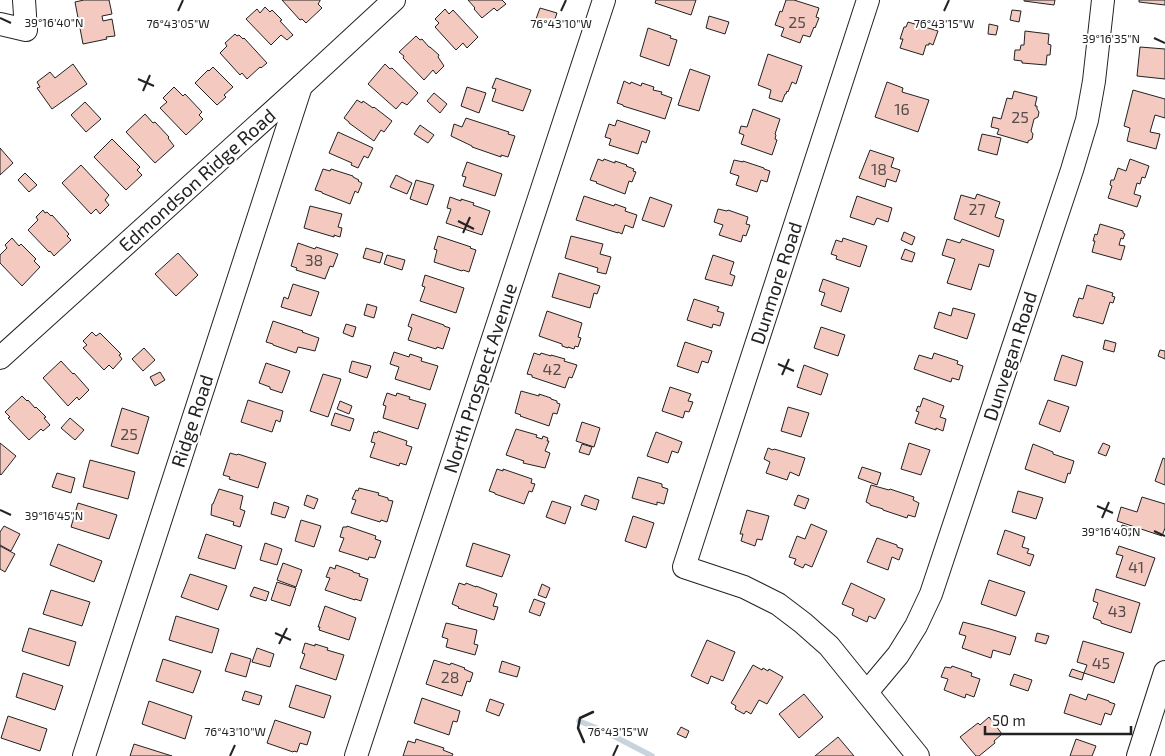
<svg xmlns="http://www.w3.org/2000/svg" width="1165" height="756" font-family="'Exo 2',sans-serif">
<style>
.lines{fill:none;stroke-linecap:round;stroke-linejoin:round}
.stream{stroke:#c7d3dd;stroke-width:5.5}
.building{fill:#f3c9c0;stroke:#222}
.minor-casing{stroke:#222;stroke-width:24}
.minor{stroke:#fff;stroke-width:22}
.wall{stroke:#222;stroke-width:2.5}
.ticks{fill:none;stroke:#222;stroke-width:2}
.labels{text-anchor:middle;stroke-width:4;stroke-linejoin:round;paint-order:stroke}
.number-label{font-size:16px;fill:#564c4a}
.street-label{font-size:19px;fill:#222;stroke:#fff}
.ticks-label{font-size:12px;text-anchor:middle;fill:#222;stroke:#fff;stroke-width:4;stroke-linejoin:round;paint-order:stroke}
</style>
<rect width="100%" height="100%" fill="#fff"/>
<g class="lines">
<path class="stream" d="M579,721L604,731L652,756"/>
</g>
<g class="building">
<path d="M84,0H109L112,14L102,16L103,21L112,19L115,36L106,37L107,39L83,44L75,2Z"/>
<path d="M282,0H320V1L318,4L322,8L306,23L302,19L300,20Z"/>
<path d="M468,0H502L506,4L497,11L494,8L482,18L474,9L475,8Z"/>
<path d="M656,0H696L691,15L655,3Z"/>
<path d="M786,0H794L819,8L816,17L819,18L815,28L814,27L810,37L803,35L800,43L781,36L784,28L775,25L780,11L782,12Z"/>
<path d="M1024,0H1055L1054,5L1024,1Z"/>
<path d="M1139,0H1165V5L1139,2Z"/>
<path d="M265,7L270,12L272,10L282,20L280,21L293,35L287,40L281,35L271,45L246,19L257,9L260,13Z"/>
<path d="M540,8L557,13L553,25L536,19Z"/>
<path d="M445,9L449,14L453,10L478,37L467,48L463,43L456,50L435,27L439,23L435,19Z"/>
<path d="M1012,10L1021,11L1019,22L1010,20Z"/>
<path d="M709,16L729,22L725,34L706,28Z"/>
<path d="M908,22L938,31L933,45L929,43V45H926L923,55L900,48L903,39H900L904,27H906Z"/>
<path d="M989,24L998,26L996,35L988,34Z"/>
<path d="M648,28L671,36L670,38L677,40L669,66L640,56Z"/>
<path d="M1025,31L1049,34L1048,44L1051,45L1050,55H1047L1046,65L1022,63V61L1014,60L1015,50H1020L1021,45H1024Z"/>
<path d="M235,34L237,36L239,35L243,39L244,38L267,63L261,68L260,67L247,79L242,73L240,75L220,53L227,46L225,43Z"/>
<path d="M416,36L420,40L422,39L429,47H430L439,55L438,57L444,66L436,74L433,70L424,80L403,58L404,56L399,52Z"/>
<path d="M1140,47L1165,49V79L1137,76Z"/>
<path d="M768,54L802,66L796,84L792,82L788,92L787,91L786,94H785L782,102L769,98L771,90L758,85Z"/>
<path d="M73,64L87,84L52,109L37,88L40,87L37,82L50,72L55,78Z"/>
<path d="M385,64L390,69L392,68L418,93L407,105L402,102L396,109L368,84Z"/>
<path d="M213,67L233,87L224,95L226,97L217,105L195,83L208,70L209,71Z"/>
<path d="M690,69L710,76L699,111L678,105Z"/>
<path d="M496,78L531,90L523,111L492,101L496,89L492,88Z"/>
<path d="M624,81L630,84L631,82L641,86L642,83L654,87L653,90L662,92L661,94L672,98L665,119L623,106V105L617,103Z"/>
<path d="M887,82L903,88L902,92L929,100L918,132L875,117Z"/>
<path d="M174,87L183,96L185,94L202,112L199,115L203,119L186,135L160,108L167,102L163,98Z"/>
<path d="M467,87L486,93L479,113L461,106Z"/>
<path d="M1133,90L1165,99V118L1155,115L1150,132L1160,134L1156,149L1127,141L1130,128L1124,126Z"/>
<path d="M1014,91L1037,97L1035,106H1037V109L1039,112L1038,117L1034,119L1031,131L1033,134L1032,139L1028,141V143L997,134L999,129L991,127L993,117L1001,119L1007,98L1012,99Z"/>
<path d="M434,93L447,104L440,113L427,101Z"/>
<path d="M357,100L362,103L363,101L373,108L374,107L392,121L384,132L381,130L374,141L349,123V122L344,118Z"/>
<path d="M85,102L101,119L86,132L71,115Z"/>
<path d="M753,109L780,119L775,134L776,135L775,139L777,140L772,155L741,144L744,135L739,133L741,126L747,127Z"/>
<path d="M145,114L153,123L155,122L169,137L168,138L174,146L155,163L126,132Z"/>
<path d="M466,118L509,132L508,134L515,136L508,157L501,155V157L472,147V146L451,136L454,124L462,127Z"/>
<path d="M617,120L650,131L646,143L642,141L638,154L609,145L611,139L605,137L609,124L615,126Z"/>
<path d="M420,125L434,135L428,143L414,134Z"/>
<path d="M338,132L373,148L368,158L364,156L358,168L351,165L352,163L329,153Z"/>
<path d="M982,134L1001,138L997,155L978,150Z"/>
<path d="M112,139L140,167L137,170L142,175L126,190L94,157Z"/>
<path d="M0,148L13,163L0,175Z"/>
<path d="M870,150L894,158L891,167L900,170L896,182L887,179L885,187L859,178Z"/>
<path d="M598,159L603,161L604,159L615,163V161L627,165L626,166L634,169L633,171L636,172L632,182L629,181L625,194L596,183L597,182L590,180Z"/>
<path d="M1130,159L1149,166L1145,178L1142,177L1140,184L1137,183L1134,194L1141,196L1137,207L1108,198L1112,186L1110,185L1111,180H1114L1118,168L1126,171Z"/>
<path d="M734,160L743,162V161L764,168V169L770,171L767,182L761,180L757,192L736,185L739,176L730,173Z"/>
<path d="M467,162L502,174L495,196L463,186L466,177L462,176Z"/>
<path d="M81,165L109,195L105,200L109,205L100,214L96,209L91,214L62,183Z"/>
<path d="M323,169L330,171L331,169L353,176V177L359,180L358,181L362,183L358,193L355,191L350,204L322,193V192L315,190Z"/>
<path d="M25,173L37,185L29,192L18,180Z"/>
<path d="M396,175L412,183L407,194L390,187Z"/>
<path d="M416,180L434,185L427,205L410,199Z"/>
<path d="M977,194L1000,202L995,217L1004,220L999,237L954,219L961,195L975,199Z"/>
<path d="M584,196L614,206L615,204L626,208L625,211L637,215L633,228L625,225L622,234L618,232V233L576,220Z"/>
<path d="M857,196L892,208L888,222L877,218L874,225L850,217Z"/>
<path d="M450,197L461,201V199L474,203L473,205L490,211L482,235L446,223L451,209L447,208Z"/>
<path d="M650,197L672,205L664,227L642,220Z"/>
<path d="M310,206L342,214L338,227L342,228L340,237L334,235V237L304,228Z"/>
<path d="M718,209L727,211L728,210L748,217L746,224L750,225L746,236L743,235L741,242L719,235L723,225L714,222Z"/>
<path d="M43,210L45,213L47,212L51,216L52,215L69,234L67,236L71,240L54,256L50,251L49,252L28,230L38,220L36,217Z"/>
<path d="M1100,224L1123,231V233L1125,234L1123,239L1121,238L1119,245L1125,246L1121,260L1092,252L1095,241H1093L1095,234L1097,235Z"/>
<path d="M904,232L915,237L912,245L901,240Z"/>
<path d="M438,236L471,247L470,248L476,250L469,272L463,270L462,271L434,262L437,250L434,249Z"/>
<path d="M571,236L603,244L600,254L611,257L606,274L597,272L598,268L565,258Z"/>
<path d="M12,238L19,246L21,244L36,259L34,261L40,267L22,286L0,263V255L7,248L5,245Z"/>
<path d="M843,238L867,246L860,267L836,259L837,256L831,254L836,240L842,242Z"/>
<path d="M947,239L960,243L962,239L994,250L989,267L979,264L971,290L947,283L955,259L942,255Z"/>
<path d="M298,243L315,249L316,247L338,254L333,267L330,266L325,279L296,270L297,268L291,266Z"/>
<path d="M366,248L383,253L380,263L363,258Z"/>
<path d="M905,249L915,253L912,262L901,259Z"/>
<path d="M178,253L198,275L176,296L155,274Z"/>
<path d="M387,255L405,260L402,270L384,264Z"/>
<path d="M713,255L734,262L730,274L735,276L732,286L705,279Z"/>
<path d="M559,273L600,286L597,294L594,293L590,308L552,297Z"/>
<path d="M425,275L464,288L456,313L420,301L425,287L422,286Z"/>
<path d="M823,279L849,288L841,312L821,305L825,293L819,291Z"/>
<path d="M293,284L319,292L311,316L281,307L284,297L288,299Z"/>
<path d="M1087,285L1113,293L1112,296L1115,297L1113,303L1110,302L1103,324L1078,317V318L1073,316L1079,298L1083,299Z"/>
<path d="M694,299L719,307L717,311L724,313L720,326L713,324L712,328L687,320Z"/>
<path d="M367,304L377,307L374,318L364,315Z"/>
<path d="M953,308L975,314L967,339L934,328L939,312L951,316Z"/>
<path d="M547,311L582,323L578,337L581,338L578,347L575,346L574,349L568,347V348L562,346V344L539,336Z"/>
<path d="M412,314L444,325V326L450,328L443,349L437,347L436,349L408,340L412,328L408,326Z"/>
<path d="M273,321L303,331L302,332L319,338L315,351L298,347L296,353L273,345V344L266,342Z"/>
<path d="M346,324L356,327L353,337L343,333Z"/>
<path d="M821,327L845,335L838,356L814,348Z"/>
<path d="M92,332L96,336L100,333L121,354L119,355L122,359L113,369L109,365L104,370L83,348L87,345L83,341Z"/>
<path d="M1105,340L1116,343L1114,352L1103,349Z"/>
<path d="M685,342L712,351L708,363L702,361L698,373L677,366Z"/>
<path d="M144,348L155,360L143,371L132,359Z"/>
<path d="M1160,350L1165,351V359L1158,356Z"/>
<path d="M394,352L409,357L410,354L422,358L421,361L438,366L430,390L395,379L399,367L390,364Z"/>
<path d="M534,353L540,355L541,353L551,356V355L565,359L564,361L577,365L572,378L569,377L565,388L532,377V375L527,374Z"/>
<path d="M934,353L958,361L957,364L963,366L959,380L952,378L951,382L914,369L919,355L932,359Z"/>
<path d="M1062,355L1083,362L1076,386L1054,380Z"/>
<path d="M61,361L73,374L74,373L89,390L79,400L77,397L68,406L43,378Z"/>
<path d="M352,361L371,366L367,378L349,372Z"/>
<path d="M266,363L290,371L282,393L270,389V387L259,383Z"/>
<path d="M804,365L828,374L821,395L797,387Z"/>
<path d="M160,372L165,380L155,386L150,377Z"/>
<path d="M323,374L341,379L328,417L310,411Z"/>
<path d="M670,387L691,394L688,401L693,402L689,412L685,411L683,418L662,411Z"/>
<path d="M521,391L539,396V394L551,398V399L557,401V403L560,404L557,414L553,413L549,426L520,416L521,415L515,413Z"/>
<path d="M387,393L396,396L397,393L410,397L409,399L426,404L418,429L383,418L386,406L383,405Z"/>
<path d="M22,396L27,401L28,400L35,408L36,407L46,417L44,418L50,425L43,431L41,429L29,440L8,418L10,417L5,412Z"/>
<path d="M923,398L944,406L940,417L946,419L943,431L936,428V430L915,423L919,412L916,411L918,406L920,407Z"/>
<path d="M248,400L283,411L280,422L276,420L272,432L241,422Z"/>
<path d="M1048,400L1069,407L1060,432L1039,424Z"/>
<path d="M340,401L352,406L349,414L337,409Z"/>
<path d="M788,407L809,413L801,437L781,431Z"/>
<path d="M122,408L149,417L138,454L111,446Z"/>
<path d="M335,413L354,419L350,431L331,425Z"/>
<path d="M70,418L84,430L75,440L61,428Z"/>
<path d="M582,422L600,428L594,447L576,441Z"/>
<path d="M516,429L537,435L536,437L542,439L543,436L548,438L547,441H549L545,451L550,453L545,468L523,463L524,461L506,455Z"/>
<path d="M378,431L407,441L406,445L412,447L406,465L400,463L399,466L370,457L375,443L371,442L374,432L377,433Z"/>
<path d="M656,432L682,442L678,453L672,451L668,463L647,456Z"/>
<path d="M0,443L16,456L1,475L0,474Z"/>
<path d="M909,443L930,450L921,475L901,469Z"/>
<path d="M1103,443L1110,446L1106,456L1098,453Z"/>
<path d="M582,444L592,447L589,455L579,452Z"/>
<path d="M1033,444L1053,452V454L1074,461L1070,474L1068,473L1065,483L1025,469Z"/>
<path d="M768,448L773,450L774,449L805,458L799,476L790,472L787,480L766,473L770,462L764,459Z"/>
<path d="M230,453L237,455L238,454L266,463L258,488L229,479L230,477L223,475Z"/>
<path d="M1163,458L1165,459V485L1155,481Z"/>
<path d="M90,460L135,472L128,499L83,487Z"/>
<path d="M862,467L881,473L877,485L858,478Z"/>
<path d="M497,469L503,471V469L532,479L531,483L535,484L532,492L529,491L524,504L495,494V493L489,491Z"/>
<path d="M57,473L75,478L71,493L52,487Z"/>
<path d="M638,477L662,484V487L668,489L664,504L657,502V505L632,498Z"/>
<path d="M871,485L889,490L890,489L914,497L913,500L919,503L915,517L908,515L907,518L883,510V509L870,505V504L866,502Z"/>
<path d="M359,488L379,493L378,495L388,498V500L393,501L387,522L381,520L380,522L351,513L356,500L352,499L356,490L358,491Z"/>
<path d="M219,489L243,496L240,509L245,511L240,527L233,525L234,522L211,515L212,504H213Z"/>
<path d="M1018,491L1043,498L1036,519L1012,512Z"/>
<path d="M307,495L318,499L314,509L304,505Z"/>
<path d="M585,495L599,500L596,510L581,505Z"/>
<path d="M798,495L809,499L805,509L794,505Z"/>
<path d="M1142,497L1165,504V528L1162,536L1117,521L1121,507L1137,512Z"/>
<path d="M552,501L571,507L565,524L546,517Z"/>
<path d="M274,502L289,507L285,518L271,514Z"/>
<path d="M78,503L117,515L109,539L71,527Z"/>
<path d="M747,510L769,516L762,540L757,539L755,546L741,541L743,534H740Z"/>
<path d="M633,516L654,523L646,548L625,541Z"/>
<path d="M301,520L321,526L314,547L295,541Z"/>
<path d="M811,524L827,531L812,567L805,564L803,568L794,564L796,559L789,557L797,536L805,539Z"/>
<path d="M1122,525L1132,528L1130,536L1120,533Z"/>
<path d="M4,526L20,534L11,551L0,545V532Z"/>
<path d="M347,526L376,536L375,539L381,541L375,558L369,557L368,560L339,551L344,538L340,537L343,527H347Z"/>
<path d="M1005,530L1025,537L1022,547L1029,549L1027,553L1034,555L1030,566L997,554Z"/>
<path d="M206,534L242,546L235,569L198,558Z"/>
<path d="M877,538L897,545V547L903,549L899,560L892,557L888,570L867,562Z"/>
<path d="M265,543L282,549L277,565L260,560Z"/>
<path d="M473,543L510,555L502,577L466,566Z"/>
<path d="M58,544L102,561L94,582L50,565Z"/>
<path d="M0,546L15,554L5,572L0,569Z"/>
<path d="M1119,546L1155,558L1145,586L1116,577L1123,556L1116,554Z"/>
<path d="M283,563L302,570L296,587L277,580Z"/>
<path d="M336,565L353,571V572L360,574L359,576L368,579L361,601L355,599V600L325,590L330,578L326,577L330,567L335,569Z"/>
<path d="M190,574L227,586L218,610L181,597Z"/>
<path d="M989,580L1025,592L1016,616L981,604Z"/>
<path d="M277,582L296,588L290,606L271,600Z"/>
<path d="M459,583L465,585L466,583L476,587V586L497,594L493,606L498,607L494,620L458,608L459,607L452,604Z"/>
<path d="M851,583L885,599L875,619L869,616L867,622L852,615L854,609L842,604Z"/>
<path d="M542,584L550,588L546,598L538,595Z"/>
<path d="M254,587L269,592L266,601L250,596Z"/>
<path d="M1096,589L1140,603L1131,633L1101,623V621L1093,618L1098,603L1093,601Z"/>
<path d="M51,590L90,602L82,626L43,614Z"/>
<path d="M534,599L545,603L540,616L529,612Z"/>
<path d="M325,606L356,618L349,640L319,630L320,627H318Z"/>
<path d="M176,616L219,629L212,653L169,640Z"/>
<path d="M963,622L990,629L1016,637L1010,655L993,650L991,658L962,648L966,636L959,634Z"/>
<path d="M446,623L477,630L474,644L478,645L475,655L446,647L448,639L442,637Z"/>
<path d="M29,628L76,642L69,666L22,651Z"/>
<path d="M1037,633L1049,636L1046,644L1035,641Z"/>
<path d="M707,640L735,652L723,681L711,676L708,684L691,676Z"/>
<path d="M1083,641L1124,653L1114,683L1084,673L1087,665L1077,662Z"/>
<path d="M305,643L315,646V644L328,648L327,650L344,655L336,680L300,668L305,654L302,653Z"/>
<path d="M257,648L274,654L270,667L252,662Z"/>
<path d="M231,653L251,659L246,677L225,671Z"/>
<path d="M163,659L201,671L193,693L156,681Z"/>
<path d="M434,660L450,665L451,663L465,668L464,669L473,673L470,682L467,681L462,696L426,684Z"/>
<path d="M502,661L520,667L517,677L499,672Z"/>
<path d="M753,665L762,670L763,668L768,671L769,669L783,677L767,704L759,700L751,714L746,711L744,714L735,709L736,706L731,703Z"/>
<path d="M952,666L972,673L971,676L980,679L974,697L966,694L965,698L944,690L948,679L941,677L945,667L951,668Z"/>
<path d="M1072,669L1084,673L1082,680L1069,676Z"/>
<path d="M23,673L63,686L55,710L16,697Z"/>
<path d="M1014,674L1032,680L1028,691L1010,685Z"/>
<path d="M296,685L331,696L324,718L289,707Z"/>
<path d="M245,691L262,696L259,705L242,700Z"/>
<path d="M804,694L823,717L799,738L779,714Z"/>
<path d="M1070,694L1086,700L1088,694L1109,701V702L1115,704L1111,715L1105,713L1101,725L1064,713Z"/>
<path d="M422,698L460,711L457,722L453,721L449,735L414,723Z"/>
<path d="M490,699L504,704L499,716L486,711Z"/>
<path d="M149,701L192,716L185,739L142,724Z"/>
<path d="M8,716L47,729L40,751L1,738Z"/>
<path d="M989,717L1002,734L994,741L995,743L979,756H976L960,737L978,723L980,725Z"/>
<path d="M275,720L311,732L307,745L300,743L297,752L294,751L293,752L267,743Z"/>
<path d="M681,727L689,731L686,738L677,734Z"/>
<path d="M838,737L854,756H815Z"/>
<path d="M416,739L444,748L443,750L453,754L452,756H403L408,741L415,743Z"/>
<path d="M1076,739L1096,746L1092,756H1070Z"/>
<path d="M134,744L172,756H130Z"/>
</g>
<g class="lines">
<defs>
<g id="minor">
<path d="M868,0L684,567L744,587L778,604L803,623L829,646L918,756"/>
<path d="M0,24L26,30L24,0"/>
<path d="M0,358L301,86L394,0"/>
<path d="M867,692L898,655L916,626L931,594L1072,170L1087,120L1094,81L1103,0"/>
<path d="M84,756L301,86"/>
<path d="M356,756L604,0"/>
<path d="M1138,756L1165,672"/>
</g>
</defs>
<use href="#minor" class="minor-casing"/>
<use href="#minor" class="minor"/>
<path class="wall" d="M584,742L578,728L580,718L593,712"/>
</g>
<path class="ticks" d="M178,11L183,0M561,11L566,0M944,11L949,0M0,18L11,23M1154,38L1165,43M138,79L154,86M143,91L150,75M458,221L474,229M463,233L470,217M778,364L794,371M782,375L789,359M1097,506L1113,513M0,510L11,515M1102,518L1109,502M1154,531L1165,536M275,633L291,640M279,644L287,628M230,756L235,745M613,756L618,745"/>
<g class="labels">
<g class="number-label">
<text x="797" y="28">25</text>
<text x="902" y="115">16</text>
<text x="1020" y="123">25</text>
<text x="879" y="175">18</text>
<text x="977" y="215">27</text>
<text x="314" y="266">38</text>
<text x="552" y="375">42</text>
<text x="129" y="440">25</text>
<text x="1136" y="573">41</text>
<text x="1117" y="617">43</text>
<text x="1101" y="669">45</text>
<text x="450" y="683">28</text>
</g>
<g class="street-label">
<text transform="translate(197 180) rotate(-42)" y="7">Edmondson Ridge Road</text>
<text transform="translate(776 283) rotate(-72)" y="7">Dunmore Road</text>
<text transform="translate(1010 356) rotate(-72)" y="7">Dunvegan Road</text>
<text transform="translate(480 378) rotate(-72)" y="7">North Prospect Avenue</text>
<text transform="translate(192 421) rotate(-72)" y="7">Ridge Road</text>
</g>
</g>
<g class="ticks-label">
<text x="54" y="27">39°16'40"N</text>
<text x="178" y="28">76°43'05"W</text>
<text x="561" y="28">76°43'10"W</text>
<text x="944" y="28">76°43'15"W</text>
<text x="1111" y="43">39°16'35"N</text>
<text x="54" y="520">39°16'45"N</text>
<text x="1111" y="536">39°16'40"N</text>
<text x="235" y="736">76°43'10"W</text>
<text x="618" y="736">76°43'15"W</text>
</g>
<path d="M985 726v8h146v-8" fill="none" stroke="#222222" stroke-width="2.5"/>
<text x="992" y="726" font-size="15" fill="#222222" stroke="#ffffff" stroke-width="4" paint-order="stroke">50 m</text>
</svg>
